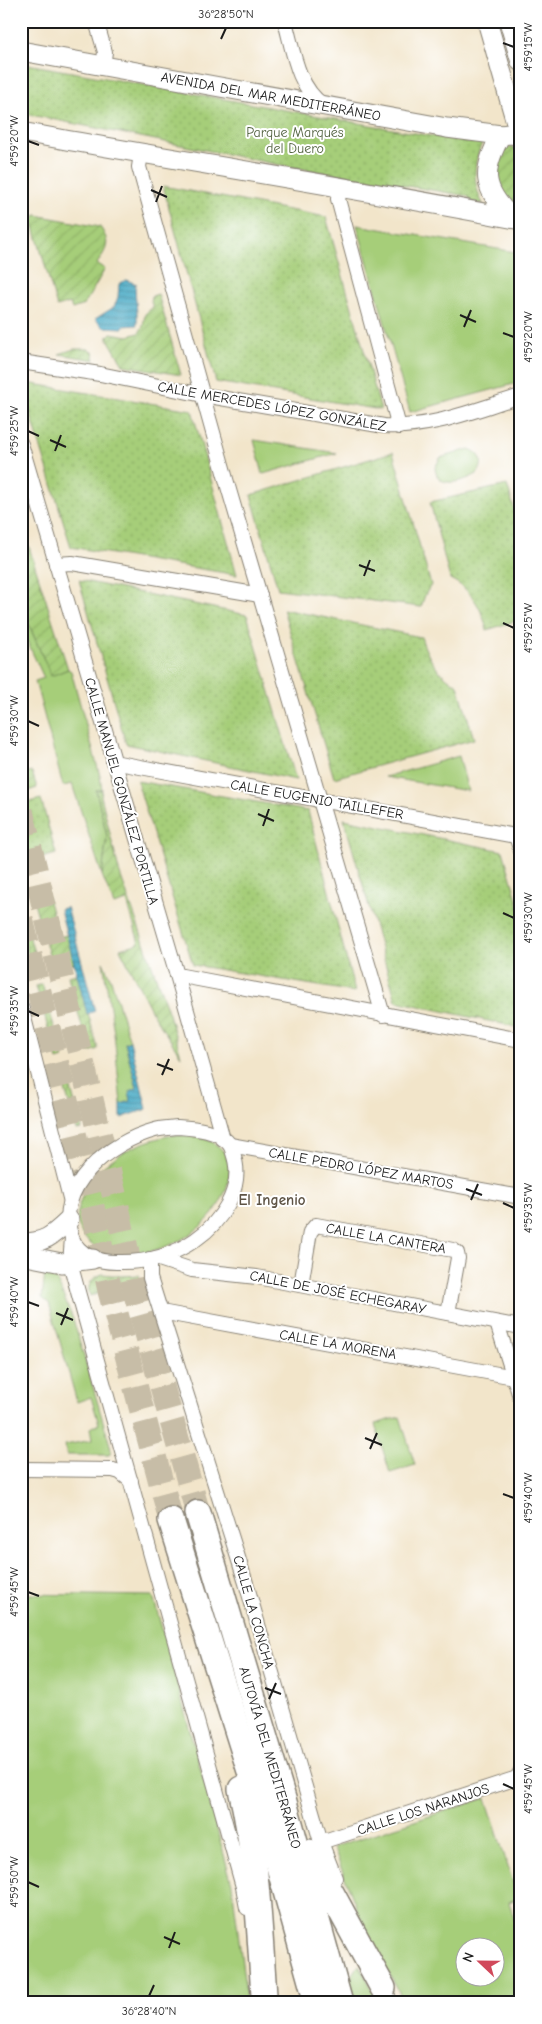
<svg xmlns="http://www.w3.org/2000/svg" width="542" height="2024" font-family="'Comic Neue',sans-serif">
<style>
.grass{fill:#a6ce79;stroke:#61754a;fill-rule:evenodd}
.park{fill:url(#park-dots);stroke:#61754a}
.garden{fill:url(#garden-furrows);stroke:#61754a}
.water{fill:url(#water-rules);stroke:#306270}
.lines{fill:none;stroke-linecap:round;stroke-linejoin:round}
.highway-tunnel{stroke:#c7bda7;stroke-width:25;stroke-dasharray:25 12;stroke-linecap:butt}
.street-casing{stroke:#878073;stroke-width:16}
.secondary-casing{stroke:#878073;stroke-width:21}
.highway-casing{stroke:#878073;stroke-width:28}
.street{stroke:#fff;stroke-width:14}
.secondary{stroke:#fff;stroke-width:19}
.highway{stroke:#fff;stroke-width:25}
.ticks{fill:none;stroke:#1c1c1c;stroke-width:2}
.labels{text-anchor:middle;stroke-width:4;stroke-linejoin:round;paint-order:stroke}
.street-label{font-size:14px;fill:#1c1c1c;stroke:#fff}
.park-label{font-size:14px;fill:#536341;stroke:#fff}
.neighbourhood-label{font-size:15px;font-weight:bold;fill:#5e5446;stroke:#fff}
.neatline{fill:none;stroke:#1c1c1c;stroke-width:2}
.ticks-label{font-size:12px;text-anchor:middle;fill:#1c1c1c}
</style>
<defs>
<pattern id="park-dots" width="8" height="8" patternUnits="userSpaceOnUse" patternTransform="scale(1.25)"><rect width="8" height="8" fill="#a6ce79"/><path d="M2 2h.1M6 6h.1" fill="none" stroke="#8eb068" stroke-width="1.8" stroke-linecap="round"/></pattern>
<pattern id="garden-furrows" width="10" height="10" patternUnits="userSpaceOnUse" patternTransform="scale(1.25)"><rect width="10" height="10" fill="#a6ce79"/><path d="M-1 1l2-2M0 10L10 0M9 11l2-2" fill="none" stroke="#8eb068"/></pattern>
<pattern id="water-rules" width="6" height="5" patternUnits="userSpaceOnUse" patternTransform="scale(1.25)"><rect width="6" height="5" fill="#43a7c3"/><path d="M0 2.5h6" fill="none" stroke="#37879e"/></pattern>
</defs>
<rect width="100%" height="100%" fill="#fff"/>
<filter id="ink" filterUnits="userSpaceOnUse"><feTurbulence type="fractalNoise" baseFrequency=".02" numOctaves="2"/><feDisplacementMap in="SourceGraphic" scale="10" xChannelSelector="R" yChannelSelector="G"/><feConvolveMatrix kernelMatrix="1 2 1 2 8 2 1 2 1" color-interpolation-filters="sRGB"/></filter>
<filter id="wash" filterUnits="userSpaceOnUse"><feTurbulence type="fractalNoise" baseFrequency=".0096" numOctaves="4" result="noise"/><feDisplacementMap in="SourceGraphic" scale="20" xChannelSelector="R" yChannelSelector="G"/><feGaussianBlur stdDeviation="1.12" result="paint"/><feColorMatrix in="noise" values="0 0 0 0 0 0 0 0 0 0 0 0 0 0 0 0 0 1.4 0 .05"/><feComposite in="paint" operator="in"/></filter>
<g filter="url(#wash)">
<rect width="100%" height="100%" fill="#f2e5ca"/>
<g class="grass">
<path d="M357,225L521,253V382L410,412Z"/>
<path d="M254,440L337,453L263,474Z"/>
<path d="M469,449C482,453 485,464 477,474C463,482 437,490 435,468L440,458Z"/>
<path d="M21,606L51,675L68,669L71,671L100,776L102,790H96L107,836L102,875L72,784L63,786L35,681L44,678L21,628Z"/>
<path d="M459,756L468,791L385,777Z"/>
<path d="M103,962L111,980L130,1041L125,1043L137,1088L131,1101L121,1104L114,1033Z"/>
<path d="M174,1135C186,1135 197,1136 208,1140C247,1157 225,1205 202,1225C182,1243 155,1253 129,1254C113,1255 95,1251 85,1238C76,1227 76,1215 80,1202C94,1162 135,1141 174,1135Z"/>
<path d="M45,1273L51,1276L57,1281L73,1319L110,1445L111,1451L109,1455H67L65,1445L92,1440L90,1428L99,1424L91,1397L77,1402L49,1303L42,1298Z"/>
<path d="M400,1417L415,1465L390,1473L375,1424Z"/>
<path d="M21,1594L153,1596L232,1884L247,2003H21Z"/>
<path d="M486,1798L518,1898L509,1902L521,1941V2003H405L366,1932L333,1847ZM464,1946H494V1976H464Z"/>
<path d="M359,1965L380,2003H355L349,1980Z"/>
</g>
<g class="park">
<path d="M21,63L471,143L476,139L483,141C473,162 472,183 483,204L471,202L468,196L280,165L21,113Z"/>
<path d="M163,186L326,217L381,410L216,382Z"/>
<path d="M21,382L192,410L237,575L71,547Z"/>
<path d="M393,452L431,585L425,595L421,607L278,589L251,495Z"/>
<path d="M507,485L521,531V619L487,630C482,608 471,589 450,579L430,502Z"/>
<path d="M79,580L247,615L296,780L126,744Z"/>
<path d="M283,609L421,637C428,658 437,674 458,685L474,739L334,778Z"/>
<path d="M137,781L308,811L355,992L193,965Z"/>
<path d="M41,799L56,854L23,863L21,804Z"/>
<path d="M344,819L503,851L521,913V1028L396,1001Z"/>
</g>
<g class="garden">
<path d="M512,147L517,150L521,162V210C499,197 491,169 506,148Z"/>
<path d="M36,215L100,227C112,244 106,249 97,264L105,269L84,305L72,309L70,303L57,307L32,220Z"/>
<path d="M158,294L181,375L123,365L108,339V336L111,333L128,336L139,333L143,326L145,314L153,307L151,302L152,296Z"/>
<path d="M74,349H88L93,352L95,360L59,354Z"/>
<path d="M21,522L68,669L51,676L21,606Z"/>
<path d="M32,772L37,788L21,793V775Z"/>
<path d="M96,790H102L101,796L119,871L169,1014L181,1056L154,1016L120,949L139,943L127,901L114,905L102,875L107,836Z"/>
<path d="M46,891L59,937L67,935L74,963L53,969L32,895Z"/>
<path d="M21,908L40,973L34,975L21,930Z"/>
<path d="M77,974L98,1049L89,1052L68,976Z"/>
<path d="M42,984L63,1058L57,1060L36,986Z"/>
<path d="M66,1071L82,1129L77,1130L60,1073Z"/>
<path d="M103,1274L120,1276L139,1275L141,1281L90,1296C86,1285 92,1277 103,1274Z"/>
</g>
<g class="water">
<path d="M126,280L137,284L135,285C135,299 138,311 137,325L123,326V328L103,327L95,319L114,307L118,297L119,284Z"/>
<path d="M67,907L95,1011L87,1014L60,909Z"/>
<path d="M130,1041L147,1109L121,1118V1104L131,1101L129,1091L137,1088L125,1043Z"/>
</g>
</g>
<g filter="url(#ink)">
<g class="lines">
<g class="highway-tunnel">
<path d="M21,811L116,1202L135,1291L198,1513"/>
<path d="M21,919L91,1202L110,1291L171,1520"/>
</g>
<defs>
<g id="street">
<path d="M96,21L105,52L103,66"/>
<path d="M285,21C293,50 297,87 323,105"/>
<path d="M141,154L139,167L229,490L383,1015"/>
<path d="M341,187L338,199L399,427"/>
<path d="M21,362L100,374L203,395L384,426C432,429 476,409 521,396"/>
<path d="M21,444L177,975L223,1139"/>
<path d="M56,564L72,563L260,595"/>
<path d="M113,762L521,837"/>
<path d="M516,836L521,851"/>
<path d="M177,975L521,1040"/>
<path d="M21,1006L70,1198"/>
<path d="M178,1127C194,1128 220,1130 230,1145C232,1148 233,1153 234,1156C244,1189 221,1222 195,1240C172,1256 144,1263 116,1262C98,1262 79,1256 72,1238C53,1186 110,1142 155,1130C162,1128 170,1128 178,1127Z"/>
<path d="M230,1145L521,1197"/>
<path d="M72,1238L70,1263L243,1887L247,1908"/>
<path d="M156,1258L192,1270L257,1277L521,1327"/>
<path d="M150,1259V1278L246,1583L321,1842L335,1878"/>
<path d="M301,1285L310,1232L316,1225L453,1250L457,1253L458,1258L448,1313"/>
<path d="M161,1312L514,1377"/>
<path d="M497,1323L521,1400"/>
<path d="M21,1469L113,1470L120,1472L131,1481"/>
<path d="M321,1842L517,1778L521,1771"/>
<path d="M381,1983L391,2003"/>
</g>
<g id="secondary">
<path d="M487,21L521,140"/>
<path d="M509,21L521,62"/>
<path id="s1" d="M21,51L447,128L501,135L509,134L521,135"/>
<path d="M21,132C188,162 355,188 521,220"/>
<path d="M501,135C481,171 482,189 512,218"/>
<path d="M21,1243C45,1243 52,1236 69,1220"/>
<path d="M21,1255L62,1263L93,1259"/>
</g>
<g id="highway">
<path id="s2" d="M198,1513L284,1802L340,2003"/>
<path d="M171,1520L272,1841L317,2003"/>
<path d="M241,1789C257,1856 259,1926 264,1995"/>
<path d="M309,1852L383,1988"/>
</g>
</defs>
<use href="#street" class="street-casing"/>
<use href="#secondary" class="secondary-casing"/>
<use href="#highway" class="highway-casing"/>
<use href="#street" class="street"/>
<use href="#secondary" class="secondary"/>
<use href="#highway" class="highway"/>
</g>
</g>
<path class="ticks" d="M221,39L226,28M503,43L514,47M28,141L39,145M151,190L167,197M156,202L162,186M460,315L476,322M464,327L471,310M503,333L514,337M28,431L39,436M50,440L66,447M55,451L61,435M359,565L375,571M364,576L370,560M503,623L514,628M28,721L39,726M258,814L274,821M263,826L269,809M503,913L514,918M28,1011L39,1016M157,1064L173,1070M162,1075L169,1059M466,1189L482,1195M471,1200L478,1184M503,1203L514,1208M28,1302L39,1306M56,1313L73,1320M61,1325L68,1308M365,1438L382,1445M370,1449L377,1433M503,1494L514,1498M28,1592L39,1596M265,1688L281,1694M269,1699L276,1683M503,1784L514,1789M28,1882L39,1887M164,1937L180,1944M169,1948L175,1932M149,1996L154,1985"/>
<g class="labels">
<g class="street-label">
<text dy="5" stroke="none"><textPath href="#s1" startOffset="254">AVENIDA DEL MAR MEDITERRÁNEO</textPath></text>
<text transform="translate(272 406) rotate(10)" y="5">CALLE MERCEDES LÓPEZ GONZÁLEZ</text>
<text transform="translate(122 791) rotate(74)" y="5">CALLE MANUEL GONZÁLEZ PORTILLA</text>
<text transform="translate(317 799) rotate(10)" y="5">CALLE EUGENIO TAILLEFER</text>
<text transform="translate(361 1168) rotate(10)" y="5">CALLE PEDRO LÓPEZ MARTOS</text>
<text transform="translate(386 1238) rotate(10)" y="5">CALLE LA CANTERA</text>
<text transform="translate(338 1292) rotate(11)" y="5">CALLE DE JOSÉ ECHEGARAY</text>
<text transform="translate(338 1344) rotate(10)" y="5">CALLE LA MORENA</text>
<text transform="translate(254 1612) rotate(74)" y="5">CALLE LA CONCHA</text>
<text dy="5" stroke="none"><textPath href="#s2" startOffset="255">AUTOVÍA DEL MEDITERRÁNEO</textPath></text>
<text transform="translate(423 1809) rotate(-18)" y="5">CALLE LOS NARANJOS</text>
</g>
<g class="park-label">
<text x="295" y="137">Parque Marqués<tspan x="295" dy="16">del Duero</tspan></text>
</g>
<g class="neighbourhood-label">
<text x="272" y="1205">El Ingenio</text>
</g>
</g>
<rect width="542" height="2024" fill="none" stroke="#fff" stroke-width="55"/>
<g transform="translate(480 1962) rotate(292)"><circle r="24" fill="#ffffff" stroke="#a4a4a4"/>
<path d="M0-4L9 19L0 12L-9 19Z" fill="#d1495b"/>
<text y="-8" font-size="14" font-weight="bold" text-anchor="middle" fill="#1c1c1c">N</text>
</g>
<rect x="28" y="28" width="486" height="1968" class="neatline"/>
<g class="ticks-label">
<text x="226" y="18">36°28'50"N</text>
<text transform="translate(528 47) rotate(-90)" y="4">4°59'15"W</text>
<text transform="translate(14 141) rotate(-90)" y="4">4°59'20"W</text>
<text transform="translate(528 337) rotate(-90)" y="4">4°59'20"W</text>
<text transform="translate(14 431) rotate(-90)" y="4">4°59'25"W</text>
<text transform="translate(528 628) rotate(-90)" y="4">4°59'25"W</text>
<text transform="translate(14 721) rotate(-90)" y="4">4°59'30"W</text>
<text transform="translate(528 918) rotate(-90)" y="4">4°59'30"W</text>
<text transform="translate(14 1011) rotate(-90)" y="4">4°59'35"W</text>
<text transform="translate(528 1208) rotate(-90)" y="4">4°59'35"W</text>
<text transform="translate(14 1302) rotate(-90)" y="4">4°59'40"W</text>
<text transform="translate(528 1498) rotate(-90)" y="4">4°59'40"W</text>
<text transform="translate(14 1592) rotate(-90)" y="4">4°59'45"W</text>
<text transform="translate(528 1789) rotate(-90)" y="4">4°59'45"W</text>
<text transform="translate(14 1882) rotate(-90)" y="4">4°59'50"W</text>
<text x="149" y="2015">36°28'40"N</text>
</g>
</svg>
